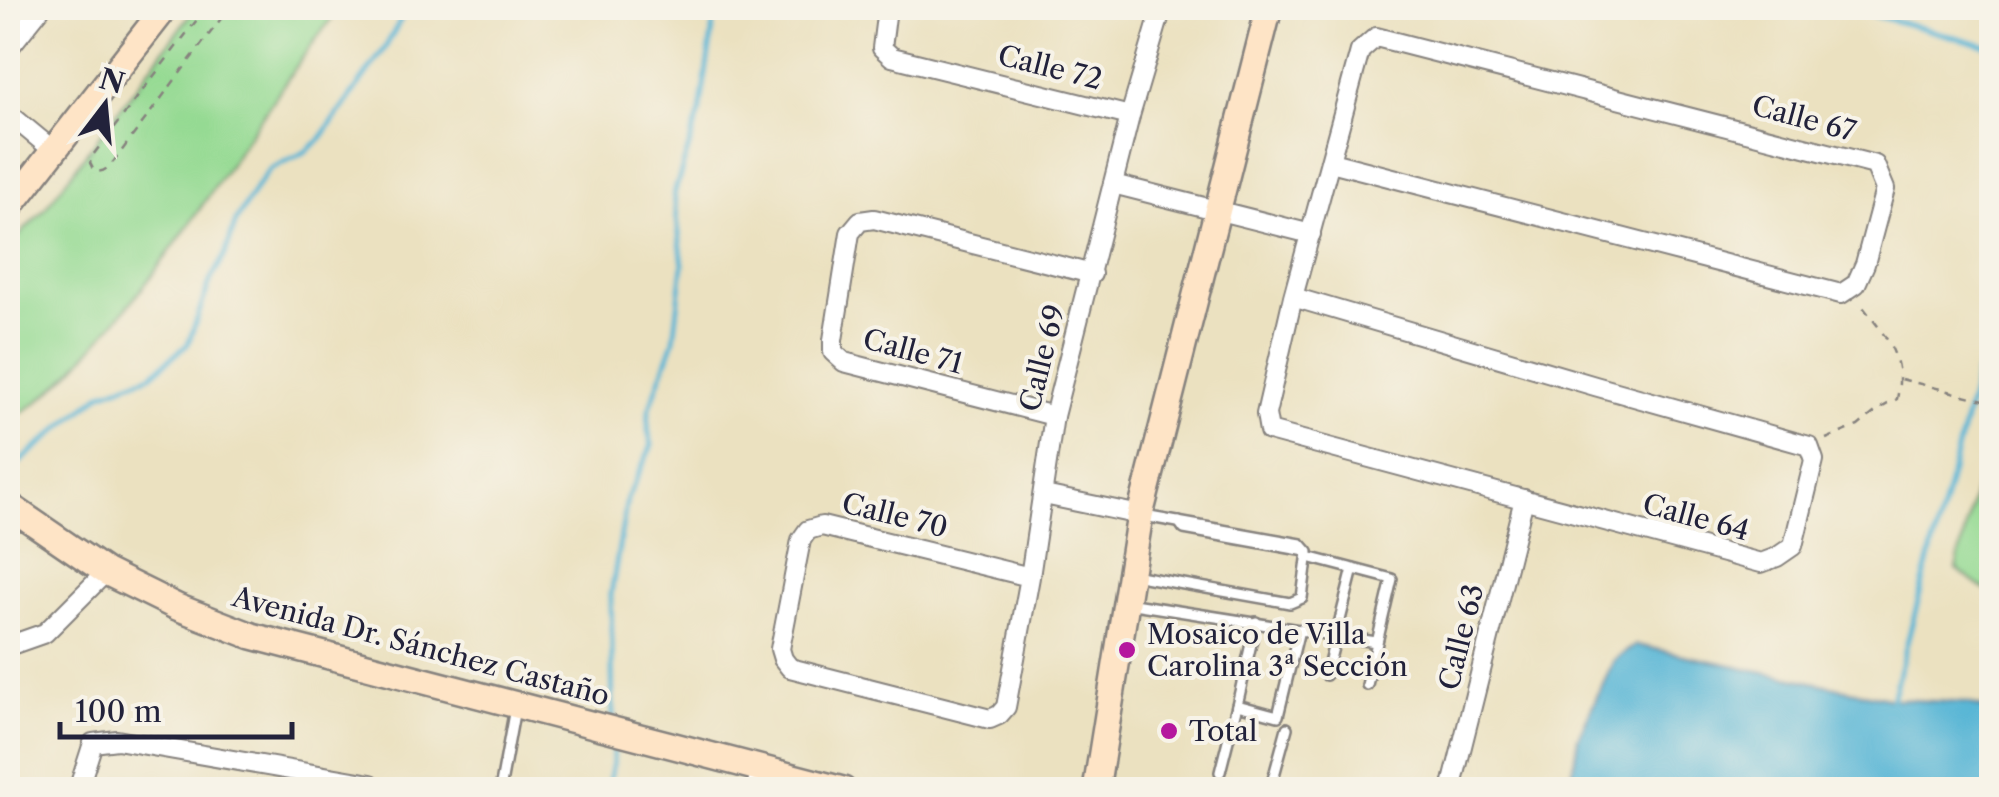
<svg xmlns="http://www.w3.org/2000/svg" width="1999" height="797" font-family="'Libre Caslon Text',serif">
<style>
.green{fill:#95da93;stroke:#5c7e67;stroke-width:2.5}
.water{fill:#56b5d5;stroke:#3c6c88;stroke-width:2.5}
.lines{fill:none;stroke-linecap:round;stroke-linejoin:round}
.stream{stroke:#56b5d5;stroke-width:5}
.lane-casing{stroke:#86827e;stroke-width:14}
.street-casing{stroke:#86827e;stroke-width:22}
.secondary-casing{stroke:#86827e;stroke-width:30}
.path{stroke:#86827e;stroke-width:2.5;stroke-dasharray:8 8;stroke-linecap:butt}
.lane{stroke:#fff;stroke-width:9}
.street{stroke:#fff;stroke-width:18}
.secondary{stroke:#fee4c6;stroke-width:25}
.poi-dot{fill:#b5179e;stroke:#f7f3e8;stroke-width:4}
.labels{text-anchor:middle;stroke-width:8;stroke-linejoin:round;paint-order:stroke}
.street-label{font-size:28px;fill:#22223b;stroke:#f7f3e8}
.poi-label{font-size:28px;fill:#22223b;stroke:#f7f3e8;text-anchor:start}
</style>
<rect width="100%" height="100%" fill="#f7f3e8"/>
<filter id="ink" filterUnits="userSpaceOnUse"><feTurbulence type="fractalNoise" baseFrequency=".01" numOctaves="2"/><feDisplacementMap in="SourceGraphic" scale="20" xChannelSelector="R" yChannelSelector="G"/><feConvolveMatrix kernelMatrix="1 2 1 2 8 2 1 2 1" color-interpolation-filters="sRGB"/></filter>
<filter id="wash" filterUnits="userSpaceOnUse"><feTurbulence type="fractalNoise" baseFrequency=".0048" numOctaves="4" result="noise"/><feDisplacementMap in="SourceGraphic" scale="40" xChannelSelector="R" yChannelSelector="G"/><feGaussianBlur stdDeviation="2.25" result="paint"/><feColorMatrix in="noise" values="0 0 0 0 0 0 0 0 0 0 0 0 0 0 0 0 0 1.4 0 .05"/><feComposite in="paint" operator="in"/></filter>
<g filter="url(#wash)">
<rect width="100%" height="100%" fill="#ebe1c0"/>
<g class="green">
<path d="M195,8H340C261,107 201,220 118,318C94,346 70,377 40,400C30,408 18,414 8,421V247L44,210Z"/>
<path d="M1991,424V594L1956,569Z"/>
</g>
<path class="water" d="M1636,645L1892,699L1968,703L1991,711V789H1570L1578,738L1614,660Z"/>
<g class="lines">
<g class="stream">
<path d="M1847,8L1992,47"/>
<path d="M8,472L102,393L151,375L188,344L211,279L225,255L236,221L255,189L270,169L305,152L319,141L385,48L407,8"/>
<path d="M1892,699L1937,530L1992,314"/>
<path d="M613,722L611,594L627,499L652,445L648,430L649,410L674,340L683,265L674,194L700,112L716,8"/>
<path d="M607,790L613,763V738"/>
</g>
</g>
</g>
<g filter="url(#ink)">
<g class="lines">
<defs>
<g id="lane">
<path d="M1179,522L1184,529L1306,551"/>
<path d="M1308,557L1392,579L1367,685"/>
<path d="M1133,575L1290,603L1302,598L1308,552L1301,544L1144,516"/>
<path d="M1127,603L1376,642"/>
<path d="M1256,622L1237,705L1278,716L1299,630"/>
<path d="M1326,675L1353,569"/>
<path d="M1220,772L1237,705"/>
<path d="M500,790L515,708"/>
<path d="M1270,790L1287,728"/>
</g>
<g id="street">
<path d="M887,8L882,48L892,57L1130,116"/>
<path d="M8,49L41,8"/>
<path d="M8,113L54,151"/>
<path d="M1113,184L1311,234"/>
<path d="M1293,297L1595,386L1809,446L1814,460L1793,546L1777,557L1761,563L1269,431L1266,414L1293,297L1360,51L1376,37L1875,165L1885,189L1865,264L1856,284L1841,294L1331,162"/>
<path d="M1054,416L844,362L833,352V340L850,233L860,221L874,219L1092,274"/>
<path d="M1044,495L1140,515"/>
<path d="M1030,577L822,526L808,530L801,540L780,649L783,659L790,668L990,719L999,715L1006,707L1030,577L1054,416L1130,116L1162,8"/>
<path d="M8,646L45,633L106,572"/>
<path d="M78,790L93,743L117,740L371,784L377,790"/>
<path d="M756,790L760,768"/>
<path d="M1451,790L1524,499"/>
</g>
<g id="secondary">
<path d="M8,209L165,8"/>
<path d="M8,505L106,572L177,607L252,636L843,790"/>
<path d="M1096,790L1140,515L1269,8"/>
</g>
</defs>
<use href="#lane" class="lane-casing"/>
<use href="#street" class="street-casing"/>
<use href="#secondary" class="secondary-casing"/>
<g class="path">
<path d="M206,8L93,155L90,163L94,171C104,173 108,168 114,161L229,8"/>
<path d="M1901,379L1992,402"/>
<path d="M1826,439L1858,426L1879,409L1897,399C1906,356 1884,334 1859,302"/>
</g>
<use href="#lane" class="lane"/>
<use href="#street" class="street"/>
<use href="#secondary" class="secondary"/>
</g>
</g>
<g class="poi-dot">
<circle cx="1127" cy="650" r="10"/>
<circle cx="1169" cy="731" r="10"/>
</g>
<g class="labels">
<g class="street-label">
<text transform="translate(1050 67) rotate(14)" y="10">Calle 72</text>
<text transform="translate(1804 118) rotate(15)" y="10">Calle 67</text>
<text transform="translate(913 351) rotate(15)" y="10">Calle 71</text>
<text transform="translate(1042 358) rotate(-76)" y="10">Calle 69</text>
<text transform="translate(895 515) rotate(14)" y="10">Calle 70</text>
<text transform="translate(1696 517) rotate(15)" y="10">Calle 64</text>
<text transform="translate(1461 637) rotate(-76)" y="10">Calle 63</text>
<text transform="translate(421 646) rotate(15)" y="10">Avenida Dr. Sánchez Castaño</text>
</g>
<g class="poi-label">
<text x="1147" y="644">Mosaico de Villa<tspan x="1147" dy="32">Carolina 3ª Sección</tspan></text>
<text x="1189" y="741">Total</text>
</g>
</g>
<rect width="1999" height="797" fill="none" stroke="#f7f3e8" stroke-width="40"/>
<g transform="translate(105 105) rotate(16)" stroke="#f7f3e8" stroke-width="8" paint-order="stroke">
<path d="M0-8L18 38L0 25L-18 38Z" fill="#22223b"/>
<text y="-15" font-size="28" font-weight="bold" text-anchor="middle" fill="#22223b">N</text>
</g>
<path d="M60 722v15h232v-15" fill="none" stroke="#22223b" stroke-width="5"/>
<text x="75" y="722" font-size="30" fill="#22223b" stroke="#f7f3e8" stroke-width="8" paint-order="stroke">100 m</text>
</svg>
